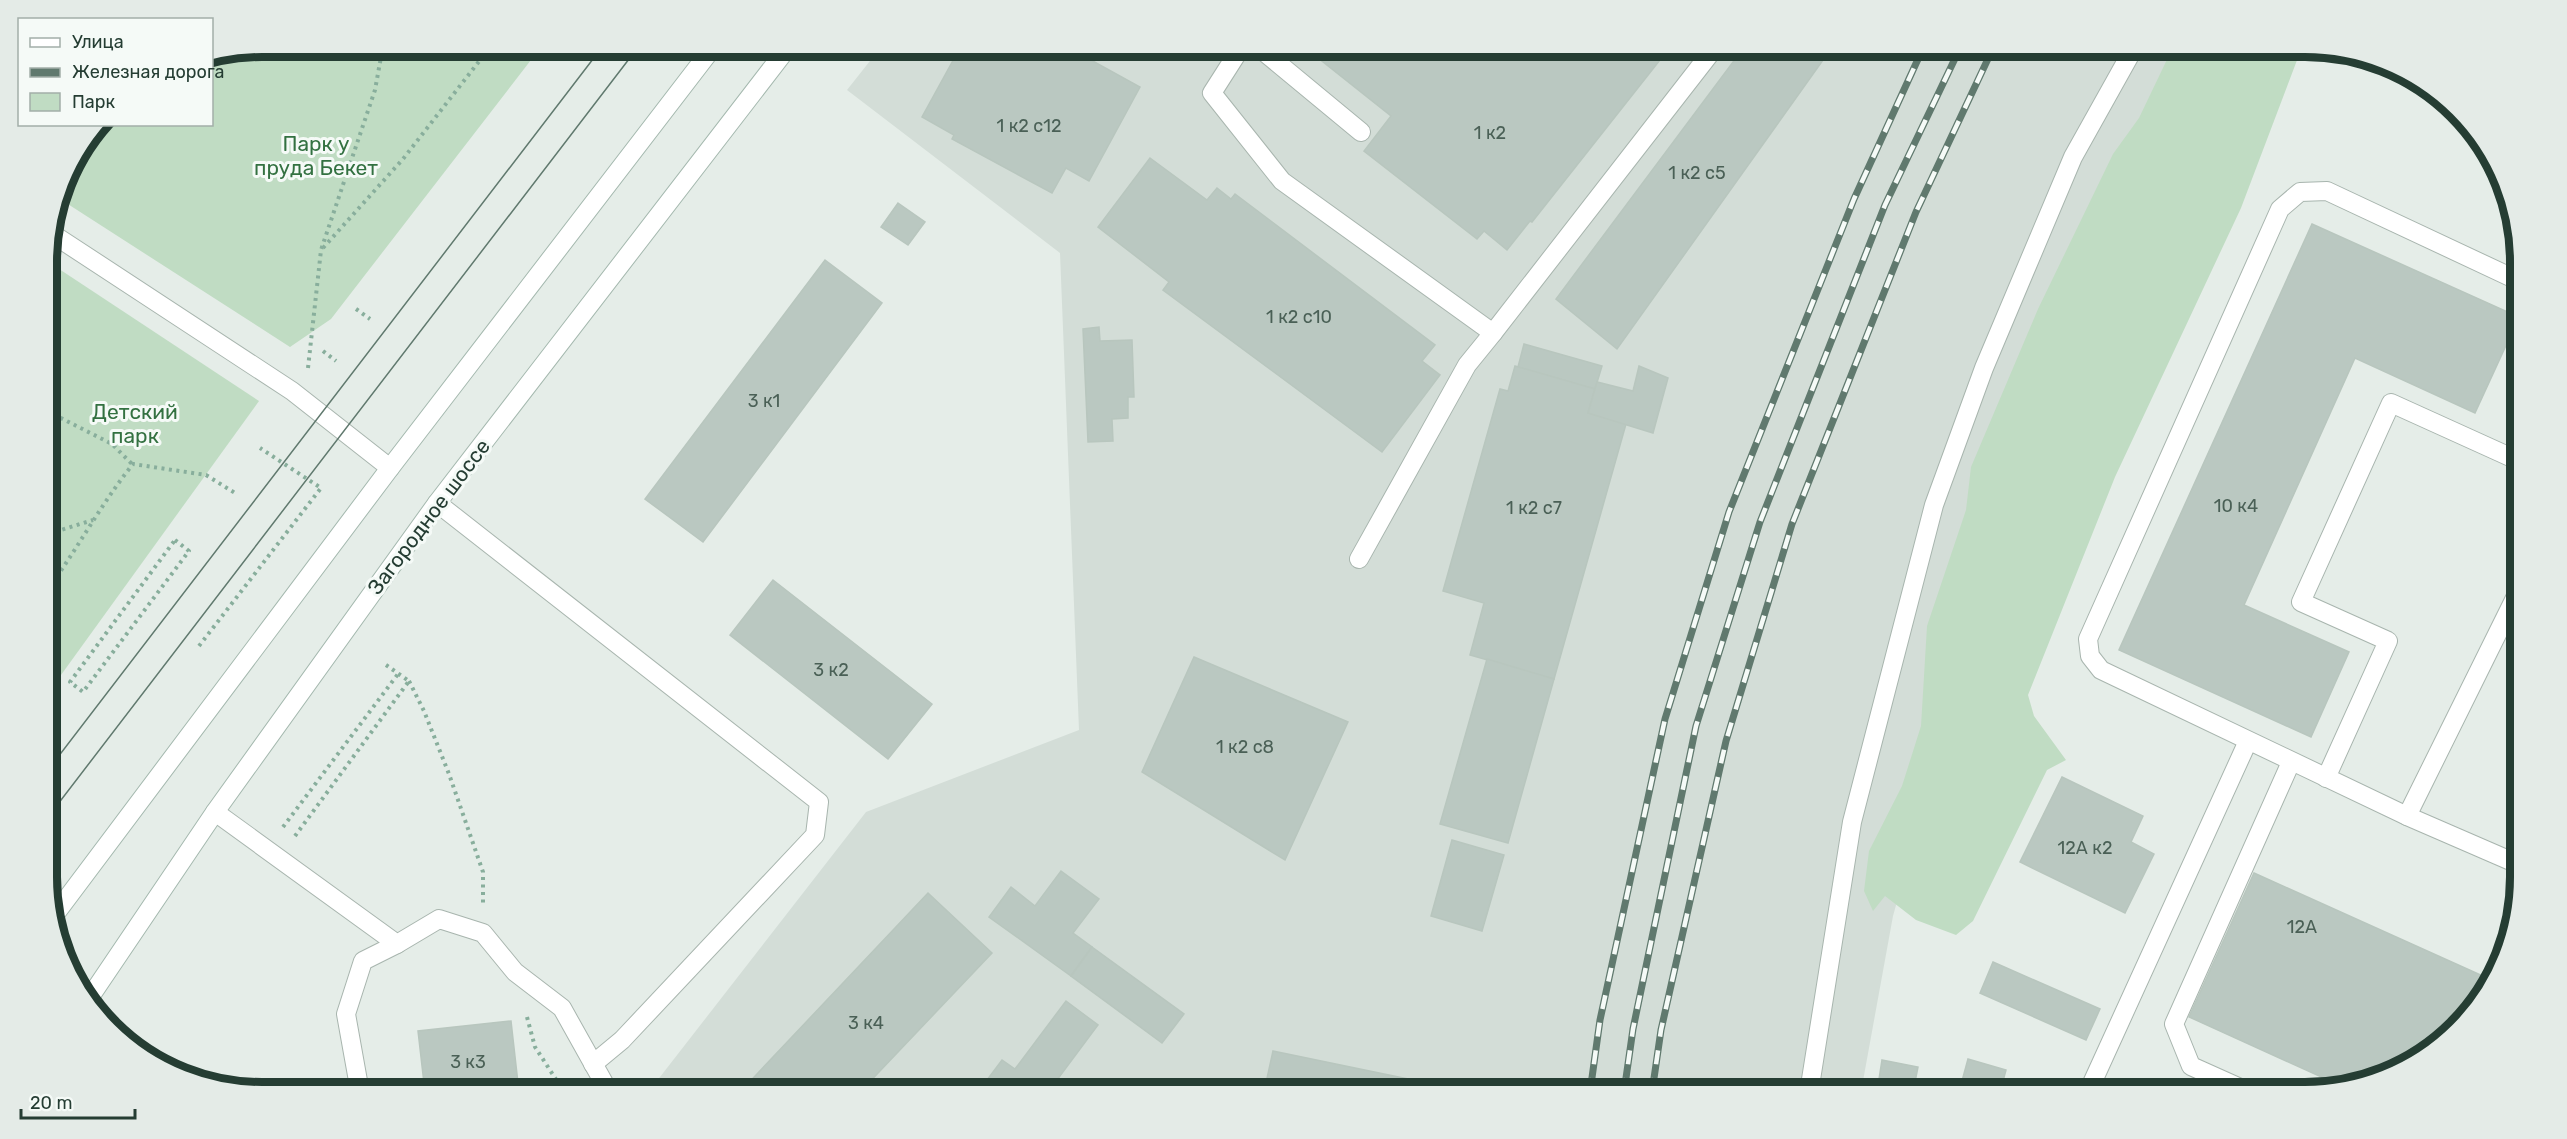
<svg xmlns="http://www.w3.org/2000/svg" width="2567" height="1139" font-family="Rubik,sans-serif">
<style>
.built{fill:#d3ddd7}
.green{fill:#c0dcc3}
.building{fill:#bac8c1;stroke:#b8c6be;stroke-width:1.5}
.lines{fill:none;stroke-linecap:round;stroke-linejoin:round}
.lane-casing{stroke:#a8b5ae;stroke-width:20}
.secondary-casing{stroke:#a4b8ae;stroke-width:20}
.path{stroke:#88ae9c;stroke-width:4;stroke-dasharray:3 4.5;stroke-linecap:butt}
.lane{stroke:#fff;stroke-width:18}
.secondary{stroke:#fff;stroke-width:18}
.tram{stroke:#60796e;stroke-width:1.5}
.rail-casing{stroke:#60796e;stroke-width:7}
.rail{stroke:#f5faf7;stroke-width:4.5;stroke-dasharray:14;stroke-linecap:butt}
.labels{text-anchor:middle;stroke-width:6;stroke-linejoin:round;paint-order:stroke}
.number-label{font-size:18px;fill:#4a6056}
.park-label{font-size:21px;fill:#337141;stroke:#f5faf7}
.street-label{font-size:21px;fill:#253d33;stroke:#f5faf7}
.rim{fill:none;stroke:#253d33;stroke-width:8}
</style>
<rect width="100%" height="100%" fill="#e5ede8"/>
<path class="built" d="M881,47H2188L2016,473L1893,916L1861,1092H656L653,1086L866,812L1079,730L1060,253L847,90Z"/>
<g class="green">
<path d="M262,46L541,47L331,319L290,347L60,199L69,167L101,125L212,124V57Z"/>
<path d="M2173,47H2302L2241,208L2115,477L2028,695L2034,716L2066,760L2047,770L1973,921L1956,935L1916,920L1885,896L1873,911L1864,891L1869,851L1902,786L1921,726L1927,626L1966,510L1971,467L2038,309L2113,154L2139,118Z"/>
<path d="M47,261L259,401L48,693Z"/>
</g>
<g class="building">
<path d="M961,46H1096L1089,59L1140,87L1089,181L1066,168L1052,193L952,139L954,135L922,117Z"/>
<path d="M1303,46H1671L1532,222L1530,221L1507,250L1484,231L1477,239L1364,151L1391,116Z"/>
<path d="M1745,46H1833L1617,349L1556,299Z"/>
<path d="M1150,158L1207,200L1217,188L1231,199L1235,194L1435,345L1422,361L1440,375L1382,452L1163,290L1169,282L1098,227Z"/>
<path d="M898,203L925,222L908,245L881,227Z"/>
<path d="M2312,224L2519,317L2475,413L2355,358L2244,605L2349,652L2311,737L2119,650Z"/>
<path d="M825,260L882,303L703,542L645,499Z"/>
<path d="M1099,327L1100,341L1132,340L1134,397H1128V418L1112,419L1113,441L1088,442L1083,329Z"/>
<path d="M1524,344L1602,366L1595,389L1518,367Z"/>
<path d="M1515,366L1595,389L1588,413L1626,424L1554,679L1470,655L1484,603L1443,591L1500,389L1508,391Z"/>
<path d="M1639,366L1668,378L1653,433L1588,413L1597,382L1633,391Z"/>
<path d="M773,580L932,704L888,759L730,635Z"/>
<path d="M1194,657L1348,722L1285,860L1142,772Z"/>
<path d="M1487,659L1554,679L1508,843L1440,824Z"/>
<path d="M2062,777L2143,816L2131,842L2154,854L2125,913L2020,862Z"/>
<path d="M1452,840L1504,855L1482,931L1431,916Z"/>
<path d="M1061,871L1099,899L1073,933L1092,947L1071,976L989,917L1011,887L1035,906Z"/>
<path d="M2254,873L2492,980L2476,1008L2425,1056L2339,1085L2189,1017Z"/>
<path d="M928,893L992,953L860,1092H740Z"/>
<path d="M1092,947L1184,1014L1162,1043L1071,976Z"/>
<path d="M1993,962L2100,1009L2086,1040L1980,993Z"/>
<path d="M1066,1001L1098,1025L1048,1092H978L1002,1060L1015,1069Z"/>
<path d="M511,1021L519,1092H425L418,1031Z"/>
<path d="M1273,1051L1471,1092H1264Z"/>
<path d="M1968,1059L2006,1070L2000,1092H1959Z"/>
<path d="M1882,1060L1918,1067L1913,1092H1877Z"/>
<path d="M927,1086L934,1092H920Z"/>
</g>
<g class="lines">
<defs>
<g id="lane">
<path d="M1242,46L1212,93L1282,181L1493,333L1467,365L1359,559"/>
<path d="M1257,46L1361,132"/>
<path d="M51,233L292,391L390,468"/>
<path d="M2519,281L2327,191L2300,192L2280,209L2088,639L2090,656L2101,670L2407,816L2520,865"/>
<path d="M1493,333L1716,46"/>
<path d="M437,503L819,802L815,835L622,1040L593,1064"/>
<path d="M2326,778L2388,641L2301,602L2391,403L2519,461"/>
<path d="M215,812L397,944L439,919L483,933L515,972L562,1008L609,1092"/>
<path d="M2407,816L2520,588"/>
<path d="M360,1092L346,1014L363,961L397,944"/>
<path d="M1809,1092L1852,822L1934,505L1984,368L2073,157L2135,46"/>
<path d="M2088,1092L2248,741"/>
<path d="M2249,1092L2191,1066L2174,1024L2291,762"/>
</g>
<g id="secondary">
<path d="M53,917L390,468L714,46"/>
<path d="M88,1000L215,812L437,503L789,46"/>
</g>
</defs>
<use href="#lane" class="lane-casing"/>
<use href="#secondary" class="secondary-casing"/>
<g class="path">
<path d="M323,248L403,159L491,46"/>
<path d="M356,309L370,319"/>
<path d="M323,351L336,361"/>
<path d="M308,368L321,250L375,90L383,46"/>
<path d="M47,411L112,444L132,464"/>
<path d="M48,534L93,520"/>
<path d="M175,540L189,551L83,692L70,682Z"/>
<path d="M48,589C78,548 101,504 133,464L206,475L235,493"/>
<path d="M199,646L321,488L260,448"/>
<path d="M409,681L424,711L449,774L483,872V903"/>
<path d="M283,827L398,674"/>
<path d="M295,836L409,681L386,665"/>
<path d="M527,1017L535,1047L559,1084L561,1092"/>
</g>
<use href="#lane" class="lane"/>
<use href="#secondary" class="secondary"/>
<g class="tram">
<path d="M48,770L603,46"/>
<path d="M48,817L639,46"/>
</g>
<defs>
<g id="rail">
<path d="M1590,1092L1600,1020L1665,719L1729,512L1854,199L1924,46"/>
<path d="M1624,1092L1633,1029L1696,726L1760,522L1885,205L1961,46"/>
<path d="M1652,1092L1661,1030L1726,741L1792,524L1916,212L1994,46"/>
</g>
</defs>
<use href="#rail" class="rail-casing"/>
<use href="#rail" class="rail"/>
</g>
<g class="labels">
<g class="number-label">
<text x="1029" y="132">1 к2 с12</text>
<text x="1490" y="139">1 к2</text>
<text x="1697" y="179">1 к2 с5</text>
<text x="1299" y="323">1 к2 с10</text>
<text x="764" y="407">3 к1</text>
<text x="2236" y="512">10 к4</text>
<text x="1534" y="514">1 к2 с7</text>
<text x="831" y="676">3 к2</text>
<text x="1245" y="753">1 к2 с8</text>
<text x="2085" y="854">12А к2</text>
<text x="2302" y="933">12А</text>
<text x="866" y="1029">3 к4</text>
<text x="468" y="1068">3 к3</text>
</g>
<g class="park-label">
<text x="316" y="151">Парк у<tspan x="316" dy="24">пруда Бекет</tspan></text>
<text x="135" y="419">Детский<tspan x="135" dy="24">парк</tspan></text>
</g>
<g class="street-label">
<text transform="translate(429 517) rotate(-53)" y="7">Загородное шоссе</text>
</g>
</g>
<path d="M0 0H2567V1139H0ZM262 57H2305A205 205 0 0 1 2510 262V877A205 205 0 0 1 2305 1082H262A205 205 0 0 1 57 877V262A205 205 0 0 1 262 57Z" fill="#e4ebe7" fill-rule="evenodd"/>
<path class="rim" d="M262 57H2305A205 205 0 0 1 2510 262V877A205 205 0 0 1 2305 1082H262A205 205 0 0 1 57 877V262A205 205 0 0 1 262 57Z"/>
<rect x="18" y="18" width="195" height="108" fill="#f5faf7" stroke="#a2aea9" stroke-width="1.5"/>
<rect x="30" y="38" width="30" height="9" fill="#ffffff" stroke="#a2aea9" stroke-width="1.5"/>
<text x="72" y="48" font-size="18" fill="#253d33">Улица</text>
<rect x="30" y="68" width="30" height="9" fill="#60796e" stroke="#a2aea9" stroke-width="1.5"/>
<text x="72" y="78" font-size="18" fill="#253d33">Железная дорога</text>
<rect x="30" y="93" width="30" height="18" fill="#c0dcc3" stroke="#a2aea9" stroke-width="1.5"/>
<text x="72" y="108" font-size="18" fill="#253d33">Парк</text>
<path d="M21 1109v9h114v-9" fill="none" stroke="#253d33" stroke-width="3"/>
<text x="30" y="1109" font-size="18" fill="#253d33" stroke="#f5faf7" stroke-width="4.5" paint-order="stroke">20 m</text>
</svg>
